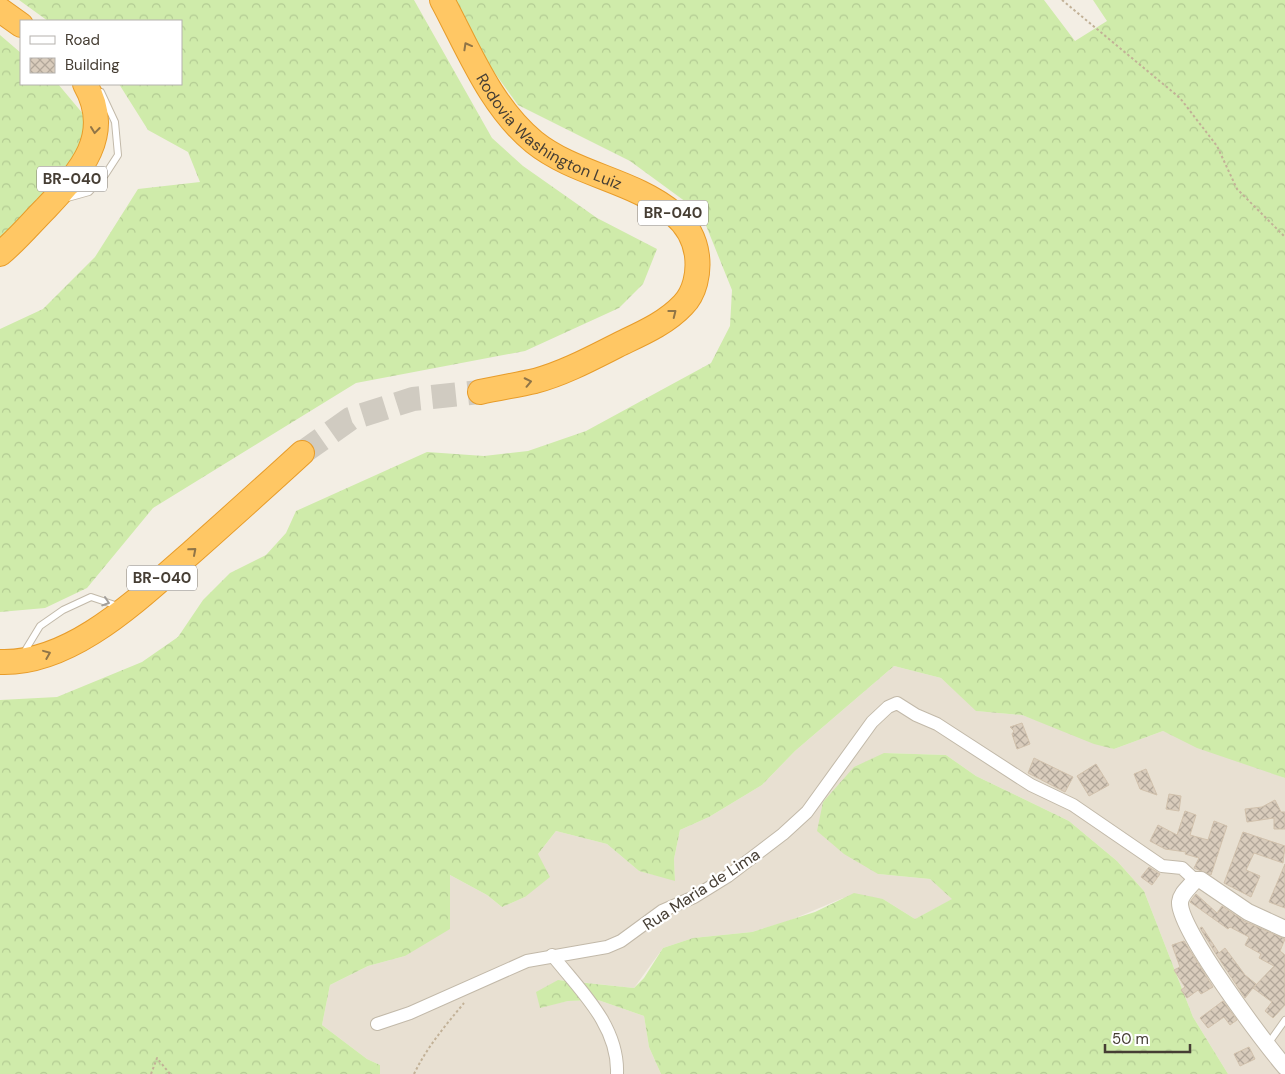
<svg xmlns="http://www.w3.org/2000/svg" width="1285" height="1074" font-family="'DM Sans',sans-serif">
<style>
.residential{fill:#e8e0d2}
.forest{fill:url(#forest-crowns)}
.building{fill:url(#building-cross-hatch);stroke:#d1c1ac}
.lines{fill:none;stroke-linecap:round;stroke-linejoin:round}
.motorway-tunnel{stroke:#d0cbc1;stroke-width:24;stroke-dasharray:24 12;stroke-linecap:butt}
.service-casing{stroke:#c2b9a9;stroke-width:8}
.minor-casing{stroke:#c2b9a9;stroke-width:14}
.tertiary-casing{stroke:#c2b9a9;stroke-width:18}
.motorway-casing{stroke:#e79c2a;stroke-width:26}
.path{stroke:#c2b197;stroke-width:2;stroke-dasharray:2.5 2.5;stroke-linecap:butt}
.service{stroke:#fff;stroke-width:6}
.minor{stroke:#fff;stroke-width:12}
.tertiary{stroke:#fff;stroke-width:16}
.motorway{stroke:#ffc764;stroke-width:24}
.oneway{stroke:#907547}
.oneway2{stroke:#a29e9a}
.labels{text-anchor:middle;stroke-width:4.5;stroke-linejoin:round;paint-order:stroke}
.shield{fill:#fff;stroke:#7e7871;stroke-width:1}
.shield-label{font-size:15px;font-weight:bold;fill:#463e34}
.street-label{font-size:16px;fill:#463e34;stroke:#fff}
</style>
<defs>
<pattern id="forest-crowns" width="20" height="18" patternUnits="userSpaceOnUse" patternTransform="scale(1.25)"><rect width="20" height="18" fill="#cfebaa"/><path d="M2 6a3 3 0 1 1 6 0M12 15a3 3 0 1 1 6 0" fill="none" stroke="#b3cb93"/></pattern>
<pattern id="building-cross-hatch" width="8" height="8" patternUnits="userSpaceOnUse" patternTransform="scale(1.25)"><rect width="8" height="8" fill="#d9ccbc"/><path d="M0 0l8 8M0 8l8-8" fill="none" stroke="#b2a79a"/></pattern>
</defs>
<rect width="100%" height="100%" fill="#f3eee4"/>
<path class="residential" d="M894,666L941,678L977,711L1022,715L1114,749L1163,731L1285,778V1074H1228L1193,1017L1144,891L1117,861L1069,821L976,776L946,755L884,753L878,874L930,879L953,899L915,919L883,899L843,898L791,920L752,932L693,938L663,948L634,988L560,980L540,1007L568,1001L598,1000L644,1016L649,1047L661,1074H380V1065L367,1059L322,1025L330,985L368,966L405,956L450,875L487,895L502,907L525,897L538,854L556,831L607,844L639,871L675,880L674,859L680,830L709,817L762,785L795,751Z"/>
<g class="forest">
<path d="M19,0H414L492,138L523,166L597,218L657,249L643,284L619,308L525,351L356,383L153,508L87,588L45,608L0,612V329L43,309L95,257L138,189L200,182L188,152L148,130L119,84H181V21H48Z"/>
<path d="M453,0H1044L1075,41L1107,21L1093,0H1285V778L1197,748L1163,731L1114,749L1094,744L1022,715L976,711L941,678L894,666L795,751L762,785L709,817L680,830L674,859L675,881L639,871L607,844L556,831L538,854L550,877L525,897L502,907L487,895L450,875V929L405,956L368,966L330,985L322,1025L367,1059L380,1065V1074H0V700L57,697L142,662L178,637L203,600L230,573L266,555L286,533L296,511L427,452L484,456L528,451L586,431L711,363L730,326L732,290L701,213L630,161L518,105L489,65Z"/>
<path d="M0,35L21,53V84H58L89,121L86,147L0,241Z"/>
<path d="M884,753L946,755L976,776L1069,821L1117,861L1144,891L1193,1017L1228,1074H661L649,1047L644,1016L598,1000L568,1001L540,1008L536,992L558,980L634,988L644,978L663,948L693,938L752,932L815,912L854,893L883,899L915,919L952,899L930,879L878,874L844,854L817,831L823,802L854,767Z"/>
</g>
<g class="building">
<path d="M1022,723L1030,744L1017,749L1012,734L1014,731L1010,727Z"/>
<path d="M1034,758L1073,777L1065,792L1028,773Z"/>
<path d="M1096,764L1109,785L1089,796L1077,776Z"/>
<path d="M1146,769L1157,795L1140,789L1134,774Z"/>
<path d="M1169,794L1181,796L1179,811L1166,809Z"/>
<path d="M1275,800L1281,812H1285V829H1274V818L1247,822L1245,809L1262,807Z"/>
<path d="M1185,811L1196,815L1190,835L1208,840L1214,821L1227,826L1211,875L1194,868L1199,858L1185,854L1186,852L1165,849L1150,841L1158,825L1177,835Z"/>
<path d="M1243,832L1285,846L1283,863L1254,853L1246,870L1260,876L1251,897L1224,883Z"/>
<path d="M1285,864V908L1269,902Z"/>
<path d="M1149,867L1160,874L1152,885L1141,877Z"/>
<path d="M1196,894L1217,913L1222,906L1244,921L1285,939L1280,951L1285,955V1005L1273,1018L1265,1011L1272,1002L1253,988L1274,966L1259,958L1261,954L1245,945L1249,937L1230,927L1228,929L1190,902Z"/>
<path d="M1202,927L1219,953L1225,948L1245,975L1256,984L1245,998L1216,954L1200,928Z"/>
<path d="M1184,941L1213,987L1201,994L1198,990L1187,998L1181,990L1185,987L1174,970L1180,967L1172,945Z"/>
<path d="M1223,1001L1237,1020L1230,1025L1224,1017L1208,1028L1200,1018Z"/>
<path d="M1249,1047L1255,1059L1240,1066L1234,1054Z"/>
</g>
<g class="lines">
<path class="motorway-tunnel" d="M302,453L350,419L413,399L480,392"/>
<defs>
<g id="service">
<path d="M64,199L89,192L105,175L118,155L115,122L101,92"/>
<path d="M23,654L40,626L63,610L91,597L118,606"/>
<path d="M1268,1044L1285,1020"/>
</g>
<g id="minor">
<path d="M552,955C580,990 619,1026 617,1074"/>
<path d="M377,1024L410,1013L527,961L607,947L621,941L662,911L694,897L728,876L783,834L807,812L872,722L888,707L897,703L916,715L937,724L1031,785L1073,805L1162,866L1182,868L1195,880"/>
</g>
<path id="tertiary" d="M1285,929L1248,912L1201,880H1195C1190,887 1181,893 1180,902C1178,929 1265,1043 1285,1067"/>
<g id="motorway">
<path id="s1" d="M442,0C468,48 490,106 534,142C575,175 634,180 674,214C687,225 695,240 697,256C699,273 695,293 683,305C666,323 643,333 622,343C594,357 565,373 535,381C517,385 498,388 480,392"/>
<path d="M0,10L21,25"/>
<path d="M0,254C17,240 31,223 46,208C81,171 114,135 85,84"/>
<path d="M0,662C72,665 140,597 191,553C228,520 265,487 302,453"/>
</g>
</defs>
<use href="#service" class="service-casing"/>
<use href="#minor" class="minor-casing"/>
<use href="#tertiary" class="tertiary-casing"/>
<use href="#motorway" class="motorway-casing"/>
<g class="path">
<path d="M1062,0L1180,98L1217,146L1237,189L1285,237"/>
<path d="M151,1074L157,1058L170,1074"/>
<path d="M414,1074C427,1047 445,1026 464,1003"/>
</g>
<use href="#service" class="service"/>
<use href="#minor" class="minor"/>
<use href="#tertiary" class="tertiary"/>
<use href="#motorway" class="motorway"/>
</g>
<defs><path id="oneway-chevron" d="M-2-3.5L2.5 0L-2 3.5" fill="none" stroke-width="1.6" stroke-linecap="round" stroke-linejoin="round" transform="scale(1.25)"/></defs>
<g class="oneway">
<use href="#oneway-chevron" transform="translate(467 46) rotate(-119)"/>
<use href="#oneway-chevron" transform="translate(95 130) rotate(97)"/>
<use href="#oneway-chevron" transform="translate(673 313) rotate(-38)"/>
<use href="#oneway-chevron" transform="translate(528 382) rotate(-12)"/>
<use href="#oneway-chevron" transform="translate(193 551) rotate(-41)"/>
<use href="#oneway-chevron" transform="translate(47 654) rotate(-22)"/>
</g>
<use class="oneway2" href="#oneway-chevron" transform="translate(106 602) rotate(18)"/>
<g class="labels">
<g class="shield">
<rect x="37" y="166.5" width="70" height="25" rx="4"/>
<rect x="638" y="200.5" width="70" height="25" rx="4"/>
<rect x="127" y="565.5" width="70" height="25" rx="4"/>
</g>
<g class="shield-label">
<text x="72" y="184">BR-040</text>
<text x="673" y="218">BR-040</text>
<text x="162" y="583">BR-040</text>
</g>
<g class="street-label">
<text dy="6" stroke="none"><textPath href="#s1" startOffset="176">Rodovia Washington Luiz</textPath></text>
<text transform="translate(701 889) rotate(-33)" y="6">Rua Maria de Lima</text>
</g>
</g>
<rect x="20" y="20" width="162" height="65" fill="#ffffff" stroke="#b5b2ae"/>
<rect x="30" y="36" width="25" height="8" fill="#ffffff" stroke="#b5b2ae"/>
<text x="65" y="45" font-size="15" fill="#463e34">Road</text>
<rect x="30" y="58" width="25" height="15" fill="url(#building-cross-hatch)" stroke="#b5b2ae"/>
<text x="65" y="70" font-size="15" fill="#463e34">Building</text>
<path d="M1105 1044v8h85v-8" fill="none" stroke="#463e34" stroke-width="2.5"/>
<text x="1112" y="1044" font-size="15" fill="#463e34" stroke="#ffffff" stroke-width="4" paint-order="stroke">50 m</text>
</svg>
